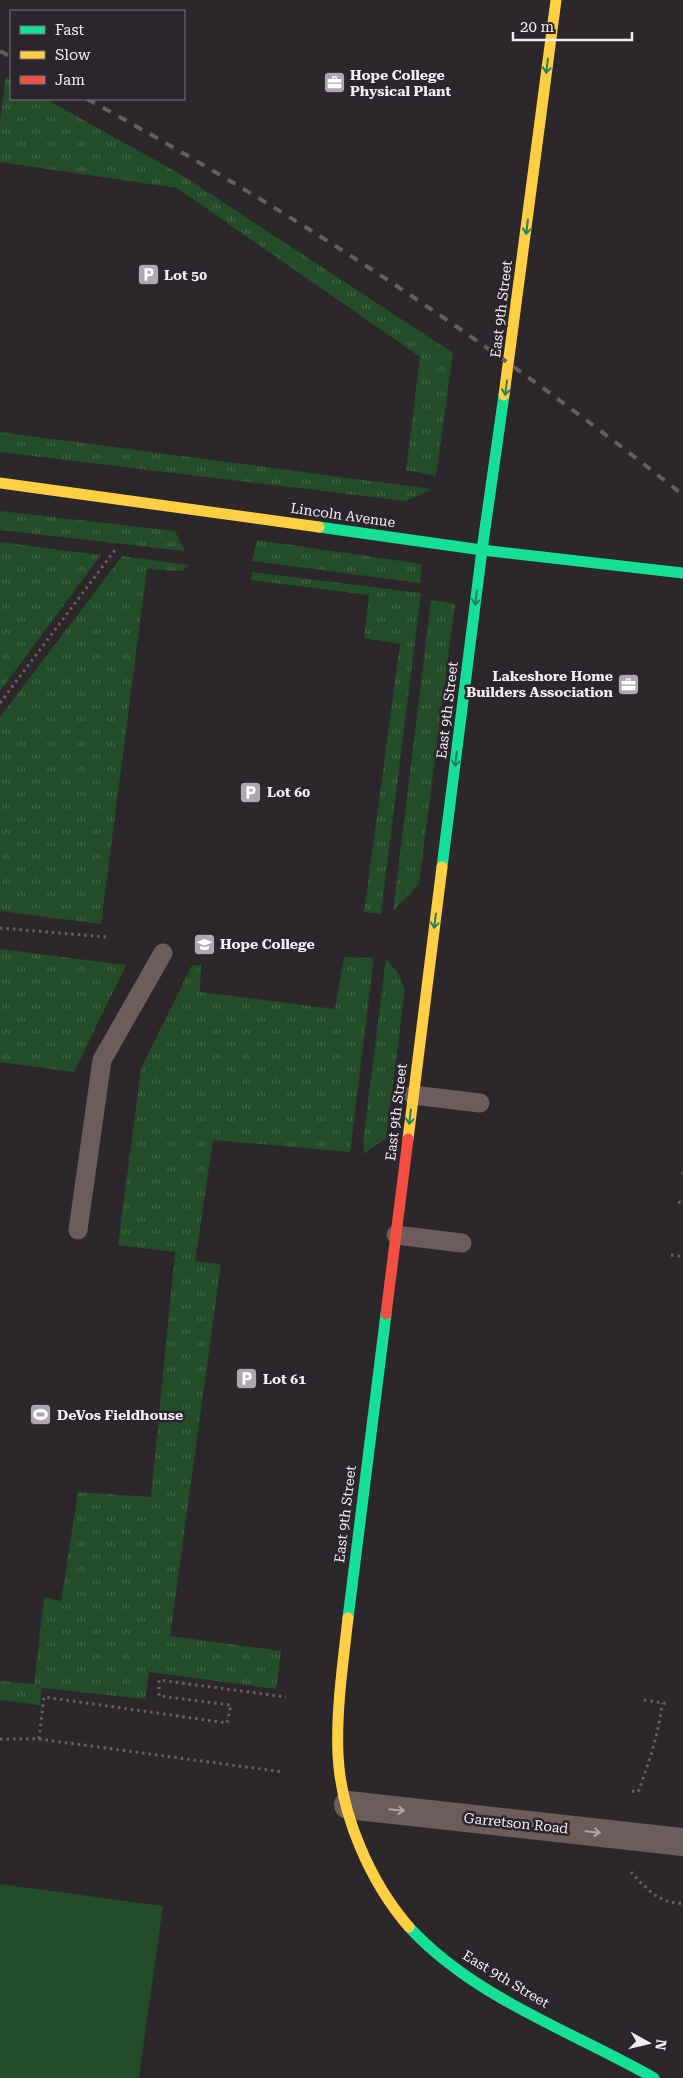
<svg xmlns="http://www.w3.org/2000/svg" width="683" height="2078" font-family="'Roboto Serif',serif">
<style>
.grass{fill:url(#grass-tufts)}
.park{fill:#234c28}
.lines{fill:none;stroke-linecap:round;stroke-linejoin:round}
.path{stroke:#6a5f61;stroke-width:3;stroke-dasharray:2.5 4;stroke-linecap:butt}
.lane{stroke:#6c5d5c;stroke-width:19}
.street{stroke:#6c5d5c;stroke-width:28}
.fast{stroke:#16e098;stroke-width:11}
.slow{stroke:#ffcf43;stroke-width:11}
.jam{stroke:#f24e42;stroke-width:11}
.rail{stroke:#665d5e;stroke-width:4;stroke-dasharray:9 9;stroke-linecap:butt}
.oneway{stroke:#228262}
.oneway2{stroke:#afa5a8}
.labels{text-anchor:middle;stroke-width:5;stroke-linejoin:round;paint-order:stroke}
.poi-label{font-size:14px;font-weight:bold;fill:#f2edf3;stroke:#2d252d;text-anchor:start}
.street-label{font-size:14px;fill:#f2edf3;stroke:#2d252d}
</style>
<defs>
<pattern id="grass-tufts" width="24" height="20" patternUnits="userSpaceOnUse" patternTransform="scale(1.25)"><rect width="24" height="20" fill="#234c28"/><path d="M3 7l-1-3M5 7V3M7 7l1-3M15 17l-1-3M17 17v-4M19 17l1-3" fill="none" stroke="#436648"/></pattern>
</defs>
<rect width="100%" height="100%" fill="#2b272b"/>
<g class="grass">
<path d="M6,77L11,80V99H46L180,174L453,353L436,476L406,470L420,357L177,188L0,162V119Z"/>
<path d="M0,432L432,489L406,501L0,452Z"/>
<path d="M0,511L175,531L185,551L0,530Z"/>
<path d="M257,540L422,564L420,583L252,561Z"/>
<path d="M0,542L101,555L0,691Z"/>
<path d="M122,556L189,565L182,571L147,569L101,924L0,911V717Z"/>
<path d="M252,572L421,593L381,914L364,912L400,644L364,638L369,595L251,580Z"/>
<path d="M431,600L455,604L419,884L393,911Z"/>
<path d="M0,949L126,965L74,1072L0,1062Z"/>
<path d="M344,957L374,958L350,1152L213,1140L195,1261L221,1264L170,1636L281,1651L276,1689L149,1672L145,1699L42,1688L40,1705L0,1700V1681L34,1684L44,1597L61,1601L78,1492L151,1497L175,1252L118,1245L141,1069L192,965H201L200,992L335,1009Z"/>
<path d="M386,959L398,973L405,989L386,1138L364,1154L363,1141Z"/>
</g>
<path class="park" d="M0,1884L163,1906L139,2078H0Z"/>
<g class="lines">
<g class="path">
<path d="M0,703L115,550"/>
<path d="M0,928L106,937"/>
<path d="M682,1174L683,1173"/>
<path d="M678,1202L683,1203"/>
<path d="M671,1255L683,1257"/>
<path d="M644,1700L669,1704"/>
<path d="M0,1739H39L283,1772"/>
<path d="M39,1739L44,1697L227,1723L231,1705L159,1696V1680L286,1697"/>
<path d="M632,1791L638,1792C649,1763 659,1733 662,1703"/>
<path d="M631,1872C644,1887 661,1905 683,1903"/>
</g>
<g class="lane">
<path d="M413,1095L480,1103"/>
<path d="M78,1230L102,1060L163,953"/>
<path d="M396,1235L462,1243"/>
</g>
<path class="street" d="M348,1805L683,1842"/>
<g class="fast">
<path d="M319,527L482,550L683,573"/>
<path d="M442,867L482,550L504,395"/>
<path d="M348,1618L386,1314"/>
<path d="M409,1927C474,1998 572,2031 654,2078"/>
</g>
<g class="slow">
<path d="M504,395L556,0"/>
<path d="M0,483L319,527"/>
<path d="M408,1139L442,867"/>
<path d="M348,1618C343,1663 336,1710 338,1755C341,1815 370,1882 409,1927"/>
</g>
<path class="jam" d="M386,1314L408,1139"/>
<g class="rail">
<path d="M0,51L11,57"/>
<path d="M87,99C299,215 495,345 683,495"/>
</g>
</g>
<defs><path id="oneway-shaft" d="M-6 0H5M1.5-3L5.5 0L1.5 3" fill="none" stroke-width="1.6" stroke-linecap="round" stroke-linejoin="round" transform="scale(1.25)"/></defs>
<g class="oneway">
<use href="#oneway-shaft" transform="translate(547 66) rotate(97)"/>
<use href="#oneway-shaft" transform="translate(527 227) rotate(97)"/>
<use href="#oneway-shaft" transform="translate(506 388) rotate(98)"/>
<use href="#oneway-shaft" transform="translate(476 598) rotate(97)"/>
<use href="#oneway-shaft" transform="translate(456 759) rotate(97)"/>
<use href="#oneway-shaft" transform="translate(435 921) rotate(97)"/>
<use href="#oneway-shaft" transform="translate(410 1117) rotate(97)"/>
</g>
<g class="oneway2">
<use href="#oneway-shaft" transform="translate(397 1810) rotate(6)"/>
<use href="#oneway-shaft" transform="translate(593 1832) rotate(6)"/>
</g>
<defs>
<symbol id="office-square" viewBox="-11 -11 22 22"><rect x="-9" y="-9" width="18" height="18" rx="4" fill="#aca8ad" stroke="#2d252d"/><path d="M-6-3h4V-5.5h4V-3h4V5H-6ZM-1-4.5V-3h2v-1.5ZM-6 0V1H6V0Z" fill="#fff"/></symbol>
<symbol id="parking-square" viewBox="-11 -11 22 22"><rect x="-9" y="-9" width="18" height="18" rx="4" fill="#aca8ad" stroke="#2d252d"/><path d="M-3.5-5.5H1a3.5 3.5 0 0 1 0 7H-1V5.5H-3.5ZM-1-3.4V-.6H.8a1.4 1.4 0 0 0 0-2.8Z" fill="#fff"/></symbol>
<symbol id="university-square" viewBox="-11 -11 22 22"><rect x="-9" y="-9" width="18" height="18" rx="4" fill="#aca8ad" stroke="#2d252d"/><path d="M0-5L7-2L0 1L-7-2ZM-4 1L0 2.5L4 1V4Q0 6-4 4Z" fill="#fff"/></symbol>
<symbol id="stadium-square" viewBox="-11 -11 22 22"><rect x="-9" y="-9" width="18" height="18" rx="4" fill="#aca8ad" stroke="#2d252d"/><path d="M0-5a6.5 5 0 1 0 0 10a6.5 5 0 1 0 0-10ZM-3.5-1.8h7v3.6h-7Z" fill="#fff"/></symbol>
</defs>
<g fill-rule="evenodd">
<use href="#office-square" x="322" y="70" width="25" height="25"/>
<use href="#parking-square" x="136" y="262" width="25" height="25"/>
<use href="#office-square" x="616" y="672" width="25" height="25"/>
<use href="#parking-square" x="238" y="780" width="25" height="25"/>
<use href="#university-square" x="192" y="932" width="25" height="25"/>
<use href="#parking-square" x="234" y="1366" width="25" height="25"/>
<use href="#stadium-square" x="28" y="1402" width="25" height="25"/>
</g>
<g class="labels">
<g class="poi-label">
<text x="350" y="80">Hope College<tspan x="350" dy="16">Physical Plant</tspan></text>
<text x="164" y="280">Lot 50</text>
<text x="613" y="681" text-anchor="end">Lakeshore Home<tspan x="613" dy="16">Builders Association</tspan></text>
<text x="267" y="797">Lot 60</text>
<text x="220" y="949">Hope College</text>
<text x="263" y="1384">Lot 61</text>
<text x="57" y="1420">DeVos Fieldhouse</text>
</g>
<g class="street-label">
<text transform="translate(501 309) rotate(-83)" y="5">East 9th Street</text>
<text transform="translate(343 515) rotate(8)" y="5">Lincoln Avenue</text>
<text transform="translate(447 710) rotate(-83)" y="5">East 9th Street</text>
<text transform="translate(396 1112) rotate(-83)" y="5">East 9th Street</text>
<text transform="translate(345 1514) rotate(-83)" y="5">East 9th Street</text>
<text transform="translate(516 1823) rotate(6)" y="5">Garretson Road</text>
<text transform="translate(506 1979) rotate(31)" y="5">East 9th Street</text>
</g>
</g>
<rect x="10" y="10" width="175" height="90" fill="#2d252d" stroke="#7c757c"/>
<rect x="20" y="26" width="25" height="8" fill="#16e098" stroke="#7c757c"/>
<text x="55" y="35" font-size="15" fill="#f2edf3">Fast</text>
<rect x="20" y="51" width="25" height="8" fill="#ffcf43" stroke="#7c757c"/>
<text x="55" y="60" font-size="15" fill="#f2edf3">Slow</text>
<rect x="20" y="76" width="25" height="8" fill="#f24e42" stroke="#7c757c"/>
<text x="55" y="85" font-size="15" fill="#f2edf3">Jam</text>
<g transform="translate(648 2043) rotate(98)" stroke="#2d252d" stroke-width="4" paint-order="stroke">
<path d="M0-4L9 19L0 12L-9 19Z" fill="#f2edf3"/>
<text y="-8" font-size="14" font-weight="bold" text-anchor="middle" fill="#f2edf3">N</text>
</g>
<path d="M513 32v8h119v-8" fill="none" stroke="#f2edf3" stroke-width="2.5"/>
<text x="520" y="32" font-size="15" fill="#f2edf3" stroke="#2d252d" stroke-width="4" paint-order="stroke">20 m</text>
</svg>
